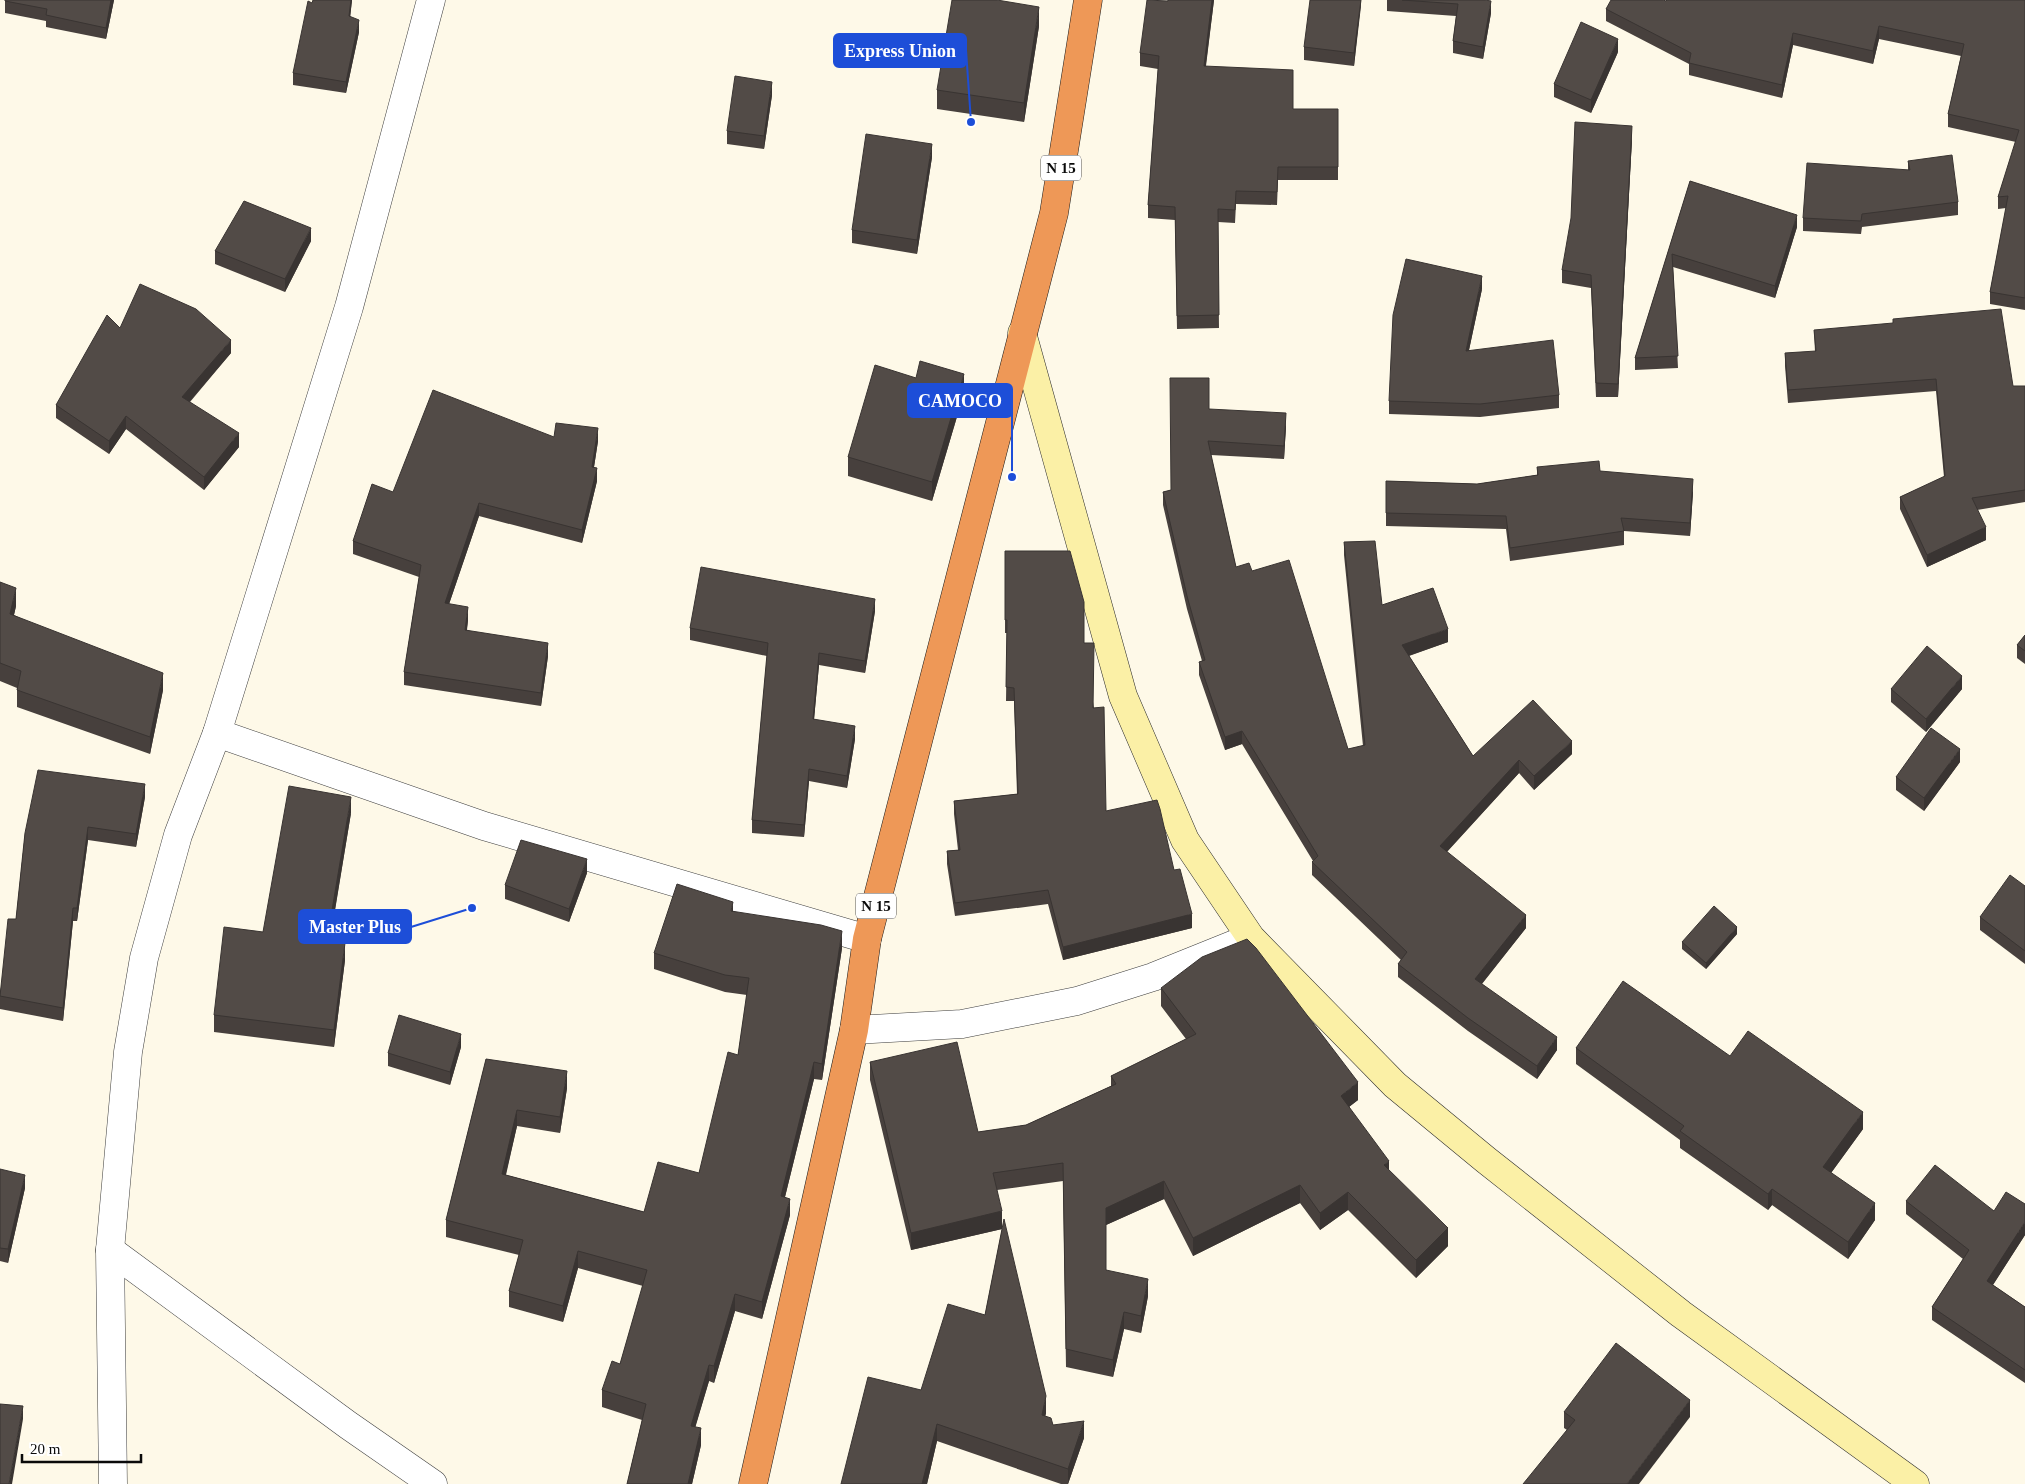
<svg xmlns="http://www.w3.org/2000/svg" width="2025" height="1484" font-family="'Times New Roman',serif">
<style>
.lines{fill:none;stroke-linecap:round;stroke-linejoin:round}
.street-casing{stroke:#3d3d3d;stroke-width:29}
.secondary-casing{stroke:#2c2c2c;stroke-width:29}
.highway-casing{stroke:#1b1b1b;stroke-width:29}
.street{stroke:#fff;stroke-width:28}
.secondary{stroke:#fbf0a6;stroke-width:28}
.highway{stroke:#ee9857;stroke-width:28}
.wall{fill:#47403d}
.shaded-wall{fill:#393432}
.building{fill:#524b47;stroke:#393432}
.labels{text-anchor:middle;stroke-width:5;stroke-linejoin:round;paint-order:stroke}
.shield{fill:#fff;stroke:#545454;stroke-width:1}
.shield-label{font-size:15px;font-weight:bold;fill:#0a0a0a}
.leader{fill:none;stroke:#1d4ed8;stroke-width:2}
.callout-dot{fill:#1d4ed8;stroke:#fff;stroke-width:2}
.callout{fill:#1d4ed8;stroke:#1d4ed8;stroke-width:2}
.callout-label{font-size:18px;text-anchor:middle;font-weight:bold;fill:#fff}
</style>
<rect width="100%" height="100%" fill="#fef9e8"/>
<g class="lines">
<defs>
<g id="street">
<path d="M217,733L484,826L867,939"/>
<path d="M854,1030L962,1024L1077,1001L1153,977L1235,944"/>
<path d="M110,1250L348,1425L433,1484"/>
<path d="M113,1484L110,1250L128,1052L144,958L178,835L217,733L349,307L431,0"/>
</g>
<path id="secondary" d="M1022,333L1123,696L1185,840L1251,938L1395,1085L1486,1160L1681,1314L1915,1484"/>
<path id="highway" d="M753,1484L854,1030L867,939L1054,213L1088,0"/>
</defs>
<use href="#street" class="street-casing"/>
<use href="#secondary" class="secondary-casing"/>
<use href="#highway" class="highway-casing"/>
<use href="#street" class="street"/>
<use href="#secondary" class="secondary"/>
<use href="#highway" class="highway"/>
</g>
<g class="wall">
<path d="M5,0H114L106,39L46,27V21L5,13Z"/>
<path d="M352,0L350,17L359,32L346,93L293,85V73L312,3Z"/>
<path d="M1168,0H1214L1206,66L1293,109H1338V180H1278L1277,205L1236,204L1235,223L1218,222L1219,328L1177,329L1175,220L1148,218V205L1158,69L1140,66V53Z"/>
<path d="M1361,0L1354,66L1304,60V47Z"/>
<path d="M1387,0H1485L1491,13L1483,59L1453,53V41L1456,16L1387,11Z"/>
<path d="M2025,0V310L1990,304V292L2006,208L1998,209V197L2016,142L1948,127V114L1961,56L1879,39L1873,64L1793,45L1782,98L1689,75V64L1606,21V9L1666,1Z"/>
<path d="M1039,26L1024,122L937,109V90Z"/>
<path d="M1618,52L1591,113L1554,97V84Z"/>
<path d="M772,95L764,149L727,144V131Z"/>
<path d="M1632,139L1618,397H1596L1591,288L1562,283V270Z"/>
<path d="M932,157L917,254L852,243V230Z"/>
<path d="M1908,161L1958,202V215L1862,227L1861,234L1803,231V218L1908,170Z"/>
<path d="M1690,181L1797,227L1775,298L1673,267L1678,368L1635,370V358Z"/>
<path d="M311,241L285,292L215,264V251Z"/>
<path d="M1482,289L1469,350L1559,395V408L1480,417L1389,414V401Z"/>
<path d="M120,328L231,353L190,402L239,447L204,490L126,429L109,454L56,418V405Z"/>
<path d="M1814,330L2013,386H2025V502L1977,510L1986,540L1927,567L1900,509V497L1944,477L1936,391L1788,403L1785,366V353L1815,352Z"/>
<path d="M964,393L932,501L848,476V457Z"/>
<path d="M1209,409L1286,426L1284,459L1211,455L1236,567L1252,571L1348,749L1363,746L1344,555V542L1382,605L1448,642L1409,656L1473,756L1572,754L1534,790L1519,773L1447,852L1526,928L1482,984L1557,1050L1537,1079L1468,1031L1398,977V964L1401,960L1312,875V862L1313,861L1242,744L1225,750L1199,675V662L1202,661L1187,609L1163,505V492L1171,490Z"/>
<path d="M554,437L598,441L594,467L597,481L582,543L479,516L449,604L468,620L467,630L548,656L541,706L404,685V672L419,577L353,554V541Z"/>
<path d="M1537,467L1600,471L1693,492L1690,536L1624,531V545L1510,561L1506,529L1386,526V481L1477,484L1537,475Z"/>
<path d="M1005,551L1084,643L1094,708L1106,811L1174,870L1192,928L1063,960L1048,904L955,916L947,864V851L958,850L954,814V801L1017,794L1014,701H1006L1007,633H1005Z"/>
<path d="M0,582L16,606L14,615L163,690L150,754L17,707V688L0,681Z"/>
<path d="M875,611L865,673L819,665L814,719L855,739L847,788L809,781L804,837L752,833V820L767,656L690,640V628Z"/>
<path d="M2025,635V664L2017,658V645Z"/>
<path d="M1891,689H1962L1926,732L1891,702Z"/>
<path d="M1960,762L1924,811L1896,790V777Z"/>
<path d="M145,797L136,847L88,840L77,921H73L63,1021L0,1009V992L16,919L25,833Z"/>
<path d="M351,813L330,941L345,960L334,1047L214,1032V1015L263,932Z"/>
<path d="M587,873L569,922L505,899V885Z"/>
<path d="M2025,886V964L1980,930V917Z"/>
<path d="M733,911L842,948L822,1080L814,1079L785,1197L790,1215L762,1319L735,1311L714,1383L709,1381L695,1427L701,1445L692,1484H627L642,1420L602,1407V1390L620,1364L643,1286L578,1268L563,1322L509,1307V1291L519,1255L446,1237V1220L486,1059L567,1088L560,1133L517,1126L506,1175L644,1212L699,1173L738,1055L747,995L725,992L654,969V953Z"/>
<path d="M1737,934L1706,969L1682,949V942Z"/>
<path d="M1161,988L1358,1100L1349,1107L1389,1171L1448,1246L1416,1278L1348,1210L1320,1230L1300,1203L1193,1256L1164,1199L1106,1225V1270L1148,1296L1141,1333L1124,1329L1113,1377L1066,1367L1063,1181L997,1190L1002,1228L1046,1413L1045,1416L1053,1425L1084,1438L1068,1484H1061L937,1441L927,1484H841L985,1315L1002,1229L911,1250L870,1080V1062L978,1132L1026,1125L1111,1086V1076L1186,1039L1161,1006Z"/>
<path d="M461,1047L450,1085L388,1066V1053Z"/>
<path d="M1576,1048L1730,1056L1863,1129L1831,1173L1875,1220L1848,1259L1772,1205L1768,1210L1680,1148V1140L1576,1064Z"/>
<path d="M0,1169L25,1188L8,1263L0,1261Z"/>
<path d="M1906,1201L2025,1235L1993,1285L2025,1307V1383L1932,1320V1307L1963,1259L1906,1214Z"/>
<path d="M1564,1412L1690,1417L1567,1430L1564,1428Z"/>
</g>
<g class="shaded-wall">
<path d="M111,0H114L106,39V28Z"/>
<path d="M351,0H352L349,28V16Z"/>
<path d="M1212,0H1214L1204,79V66Z"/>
<path d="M1361,0V6L1354,66V53Z"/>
<path d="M1491,1V13L1483,59V47Z"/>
<path d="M1039,7V26L1024,122V103Z"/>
<path d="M359,20V32L346,93V82Z"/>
<path d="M1879,26V39L1873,64V51Z"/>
<path d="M1793,33V45L1782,98V85Z"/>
<path d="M1618,39V52L1591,113V100Z"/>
<path d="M772,82V95L764,149V136Z"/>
<path d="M1632,126V139L1618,397V384Z"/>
<path d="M932,144V157L917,254V240Z"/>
<path d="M1797,215V227L1775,298V286Z"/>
<path d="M311,228V241L285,292V279Z"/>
<path d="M1482,276V289L1466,364V351Z"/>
<path d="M231,340V353L182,410V397Z"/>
<path d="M964,374V393L932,501V482Z"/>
<path d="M1286,413V426L1284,459V446Z"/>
<path d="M126,416V429L109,454V441Z"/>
<path d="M598,428V441L592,480V467Z"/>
<path d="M239,433V447L204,490V477Z"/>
<path d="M597,468V481L582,543V530Z"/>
<path d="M1693,479V492L1690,536V523Z"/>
<path d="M479,503V516L445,616V603Z"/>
<path d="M1986,527V540L1927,567V555Z"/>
<path d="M16,588V606L10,632V614Z"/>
<path d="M875,599V611L865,673V661Z"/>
<path d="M468,607V620L465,643V630Z"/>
<path d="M1448,629V642L1402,658V645Z"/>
<path d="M548,643V656L541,706V693Z"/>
<path d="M819,653V665L813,731V719Z"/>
<path d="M163,673V690L150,754V737Z"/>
<path d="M1962,676V689L1926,732V719Z"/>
<path d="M855,726V739L847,788V776Z"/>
<path d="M1242,731V744L1225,750V737Z"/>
<path d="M1572,741V754L1534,790V776Z"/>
<path d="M1960,749V762L1924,811V798Z"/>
<path d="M1519,760V773L1440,859V846Z"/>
<path d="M809,769V781L804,837V825Z"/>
<path d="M145,784V797L136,847V834Z"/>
<path d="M351,797V813L327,957V940Z"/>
<path d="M88,827V840L77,921V908Z"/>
<path d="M587,859V873L569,922V909Z"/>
<path d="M733,902V919L731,911Z"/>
<path d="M73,908V921L63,1021V1008Z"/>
<path d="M1192,914V928L1063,960V947Z"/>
<path d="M1526,915V928L1475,992V979Z"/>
<path d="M1737,927V934L1706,969V963Z"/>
<path d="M842,931V948L822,1080V1064Z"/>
<path d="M345,943V960L334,1047V1030Z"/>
<path d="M461,1034V1047L450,1085V1072Z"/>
<path d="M1557,1037V1050L1537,1079V1066Z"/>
<path d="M814,1062V1079L781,1213V1196Z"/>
<path d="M567,1071V1088L560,1133V1117Z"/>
<path d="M1358,1082V1100L1341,1113V1096Z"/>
<path d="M517,1110V1126L502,1190V1174Z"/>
<path d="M1863,1112V1129L1823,1184V1167Z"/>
<path d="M1389,1161V1178L1384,1165Z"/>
<path d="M25,1175V1188L8,1263V1249Z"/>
<path d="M1164,1181V1199L1106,1225V1208Z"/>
<path d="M1300,1185V1203L1193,1256V1238Z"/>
<path d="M1772,1189V1205L1768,1210V1194Z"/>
<path d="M1348,1192V1210L1320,1230V1213Z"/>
<path d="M790,1199V1215L762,1319V1302Z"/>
<path d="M1875,1203V1220L1848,1259V1242Z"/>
<path d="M1002,1211V1229L911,1250V1233Z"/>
<path d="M2025,1222V1235L1987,1294V1281Z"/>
<path d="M1448,1228V1246L1416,1278V1260Z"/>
<path d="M578,1251V1268L563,1322V1306Z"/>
<path d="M1148,1279V1296L1141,1333V1316Z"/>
<path d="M735,1294V1311L714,1383V1366Z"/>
<path d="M1124,1312V1329L1113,1377V1360Z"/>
<path d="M709,1365V1381L691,1442V1426Z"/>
<path d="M1046,1396V1413L1042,1432V1415Z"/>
<path d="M1690,1400V1417L1639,1484H1627Z"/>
<path d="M23,1406V1419L12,1484H9Z"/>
<path d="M1084,1421V1438L1068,1484V1469Z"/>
<path d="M937,1424V1441L927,1484H922Z"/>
<path d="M701,1428V1445L692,1484H688Z"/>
</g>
<g class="building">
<path d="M5,0H111L106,28L46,15L47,9L5,1Z"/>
<path d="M313,0H351L349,16L359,20L346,82L293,73L308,1L312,3Z"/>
<path d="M952,0H997L1039,7L1024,103L937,90Z"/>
<path d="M1147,0L1168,1V0H1212L1204,66L1293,70V109H1338V167H1278L1277,192L1236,191L1235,210L1218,209L1219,315L1177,316L1175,207L1148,205L1159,56L1140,53Z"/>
<path d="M1310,0H1361L1354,53L1304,47Z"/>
<path d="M1402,0H1485L1491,1L1483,47L1453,41L1458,4Z"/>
<path d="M1611,0H1663L1666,1L1667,0H2025V298L1990,292L2008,196L1998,197L2019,130L1948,114L1964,44L1879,26L1873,51L1793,33L1782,85L1689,63L1691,53L1606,9Z"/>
<path d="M1581,22L1618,39L1591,100L1554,84Z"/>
<path d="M735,76L772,82L764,136L727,131Z"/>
<path d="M1575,122L1632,126L1618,384L1596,383L1591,275L1562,270L1571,218Z"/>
<path d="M866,134L932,144L917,240L852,230Z"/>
<path d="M1952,155L1958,202L1862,214L1861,221L1803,218L1807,163L1910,170L1908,161Z"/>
<path d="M1690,181L1797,215L1775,286L1672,254L1678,356L1635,358Z"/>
<path d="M244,201L311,228L285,279L215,251Z"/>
<path d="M1406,259L1482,276L1466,351L1553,340L1559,395L1480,404L1389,401L1393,315Z"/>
<path d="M140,284L196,309L231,340L182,397L239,433L204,477L126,416L109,441L56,405L107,315L120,328Z"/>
<path d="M2001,309L2013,386H2025V490L1972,498L1986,527L1927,555L1900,497L1945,476L1936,379L1788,390L1785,353L1816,351L1814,330L1893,323V319Z"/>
<path d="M920,361L964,374L932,482L848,457L875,365L916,378Z"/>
<path d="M1170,378H1209V409L1286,413L1284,446L1208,441L1236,567L1249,563L1252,571L1289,560L1348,749L1365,745L1344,542L1375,541L1382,605L1433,588L1448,629L1402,645L1473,756L1533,700L1572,741L1534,776L1519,760L1440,846L1526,915L1475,979L1557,1037L1537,1066L1468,1018L1398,964L1407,952L1312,862L1318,856L1242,731L1225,737L1199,662L1205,660L1187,596L1163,492L1171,490Z"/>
<path d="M433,390L554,437L556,423L598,428L592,467L597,468L582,530L479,503L445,603L468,607L465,630L548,643L541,693L404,672L421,565L353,541L372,484L393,492Z"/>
<path d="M1599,461L1600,471L1693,479L1690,523L1621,518L1624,531L1510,548L1506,516L1386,513V481L1477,484L1538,475L1537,467Z"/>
<path d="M1005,551H1070L1084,602V643H1094L1093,708L1104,707L1106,811L1157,800L1160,809L1174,870L1180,869L1192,914L1063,947L1048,890L955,903L947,851L960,850L954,801L1018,794L1014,688L1006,687L1007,620H1005Z"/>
<path d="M701,567L875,599L865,661L819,653L813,719L855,726L847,776L809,769L804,825L752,820L768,643L690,628Z"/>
<path d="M0,582L16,588L10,614L163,673L150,737L17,690L21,671L0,663Z"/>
<path d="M2025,635V651L2017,645Z"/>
<path d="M1927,646L1962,676L1926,719L1891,689Z"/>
<path d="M1931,728L1960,749L1924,798L1896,777Z"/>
<path d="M38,770L145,784L136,834L88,827L77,908H73L63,1008L0,996L8,919H16L25,833Z"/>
<path d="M289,786L351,797L327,940L345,943L334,1030L214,1015L224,927L263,932Z"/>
<path d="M521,840L587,859L569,909L505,885Z"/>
<path d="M2010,875L2025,886V951L1980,917Z"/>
<path d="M677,884L733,902L731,911L821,925L842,931L822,1064L814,1062L781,1196L790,1199L762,1302L735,1294L714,1366L709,1365L691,1426L701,1428L688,1484H627L646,1404L602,1390L612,1361L620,1364L647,1270L578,1251L563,1306L509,1291L523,1240L446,1220L486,1059L567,1071L560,1117L517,1110L502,1174L644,1212L658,1162L699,1173L728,1052L738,1055L749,978L725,975L654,953Z"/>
<path d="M1714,906L1737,927L1706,963L1682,942Z"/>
<path d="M1247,939L1256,948L1358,1082L1341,1096L1389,1161L1384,1165L1448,1228L1416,1260L1348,1192L1320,1213L1300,1185L1193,1238L1164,1181L1106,1208V1270L1148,1279L1141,1316L1124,1312L1113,1360L1066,1349L1063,1163L993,1173L1002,1211L911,1233L870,1062L957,1042L978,1132L1026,1125L1116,1084L1111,1076L1196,1034L1161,988L1202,957Z"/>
<path d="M1623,981L1730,1056L1748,1031L1863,1112L1823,1167L1875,1203L1848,1242L1772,1189L1768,1194L1680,1131L1684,1126L1576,1048Z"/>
<path d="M399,1015L461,1034L450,1072L388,1053Z"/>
<path d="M1935,1165L1994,1211L2006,1192L2025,1204V1222L1987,1281L2025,1307V1370L1932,1307L1969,1250L1906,1201Z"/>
<path d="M0,1169L25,1175L8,1249L0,1248Z"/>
<path d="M1004,1219L1046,1396L1042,1415L1051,1418L1053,1425L1084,1421L1068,1469L937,1424L922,1484H841L868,1377L921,1390L948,1304L985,1315Z"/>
<path d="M1616,1343L1690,1400L1627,1484H1523L1575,1420L1564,1412Z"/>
<path d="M0,1404L23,1406L9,1484H0Z"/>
</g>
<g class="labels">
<g class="shield">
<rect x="1041" y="155.5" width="40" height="25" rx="4"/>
<rect x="856" y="893.5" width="40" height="25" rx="4"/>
</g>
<g class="shield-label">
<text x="1061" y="173">N 15</text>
<text x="876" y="911">N 15</text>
</g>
</g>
<path class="leader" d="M971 122L966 50M1012 477L1012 400M472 908L411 927"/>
<g class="callout-dot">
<circle cx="971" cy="122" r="5"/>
<circle cx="1012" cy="477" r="5"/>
<circle cx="472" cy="908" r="5"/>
</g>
<g class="callout">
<rect x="834" y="34" width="132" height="33" rx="5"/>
<rect x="908" y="384" width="104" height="33" rx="5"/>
<rect x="299" y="910" width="112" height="33" rx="5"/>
</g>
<g class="callout-label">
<text x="900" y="57">Express Union</text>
<text x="960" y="407">CAMOCO</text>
<text x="355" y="933">Master Plus</text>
</g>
<path d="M22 1454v8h119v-8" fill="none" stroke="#0a0a0a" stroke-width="2.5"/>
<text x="30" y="1454" font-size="15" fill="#0a0a0a" stroke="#ffffff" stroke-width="4" paint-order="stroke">20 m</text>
</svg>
